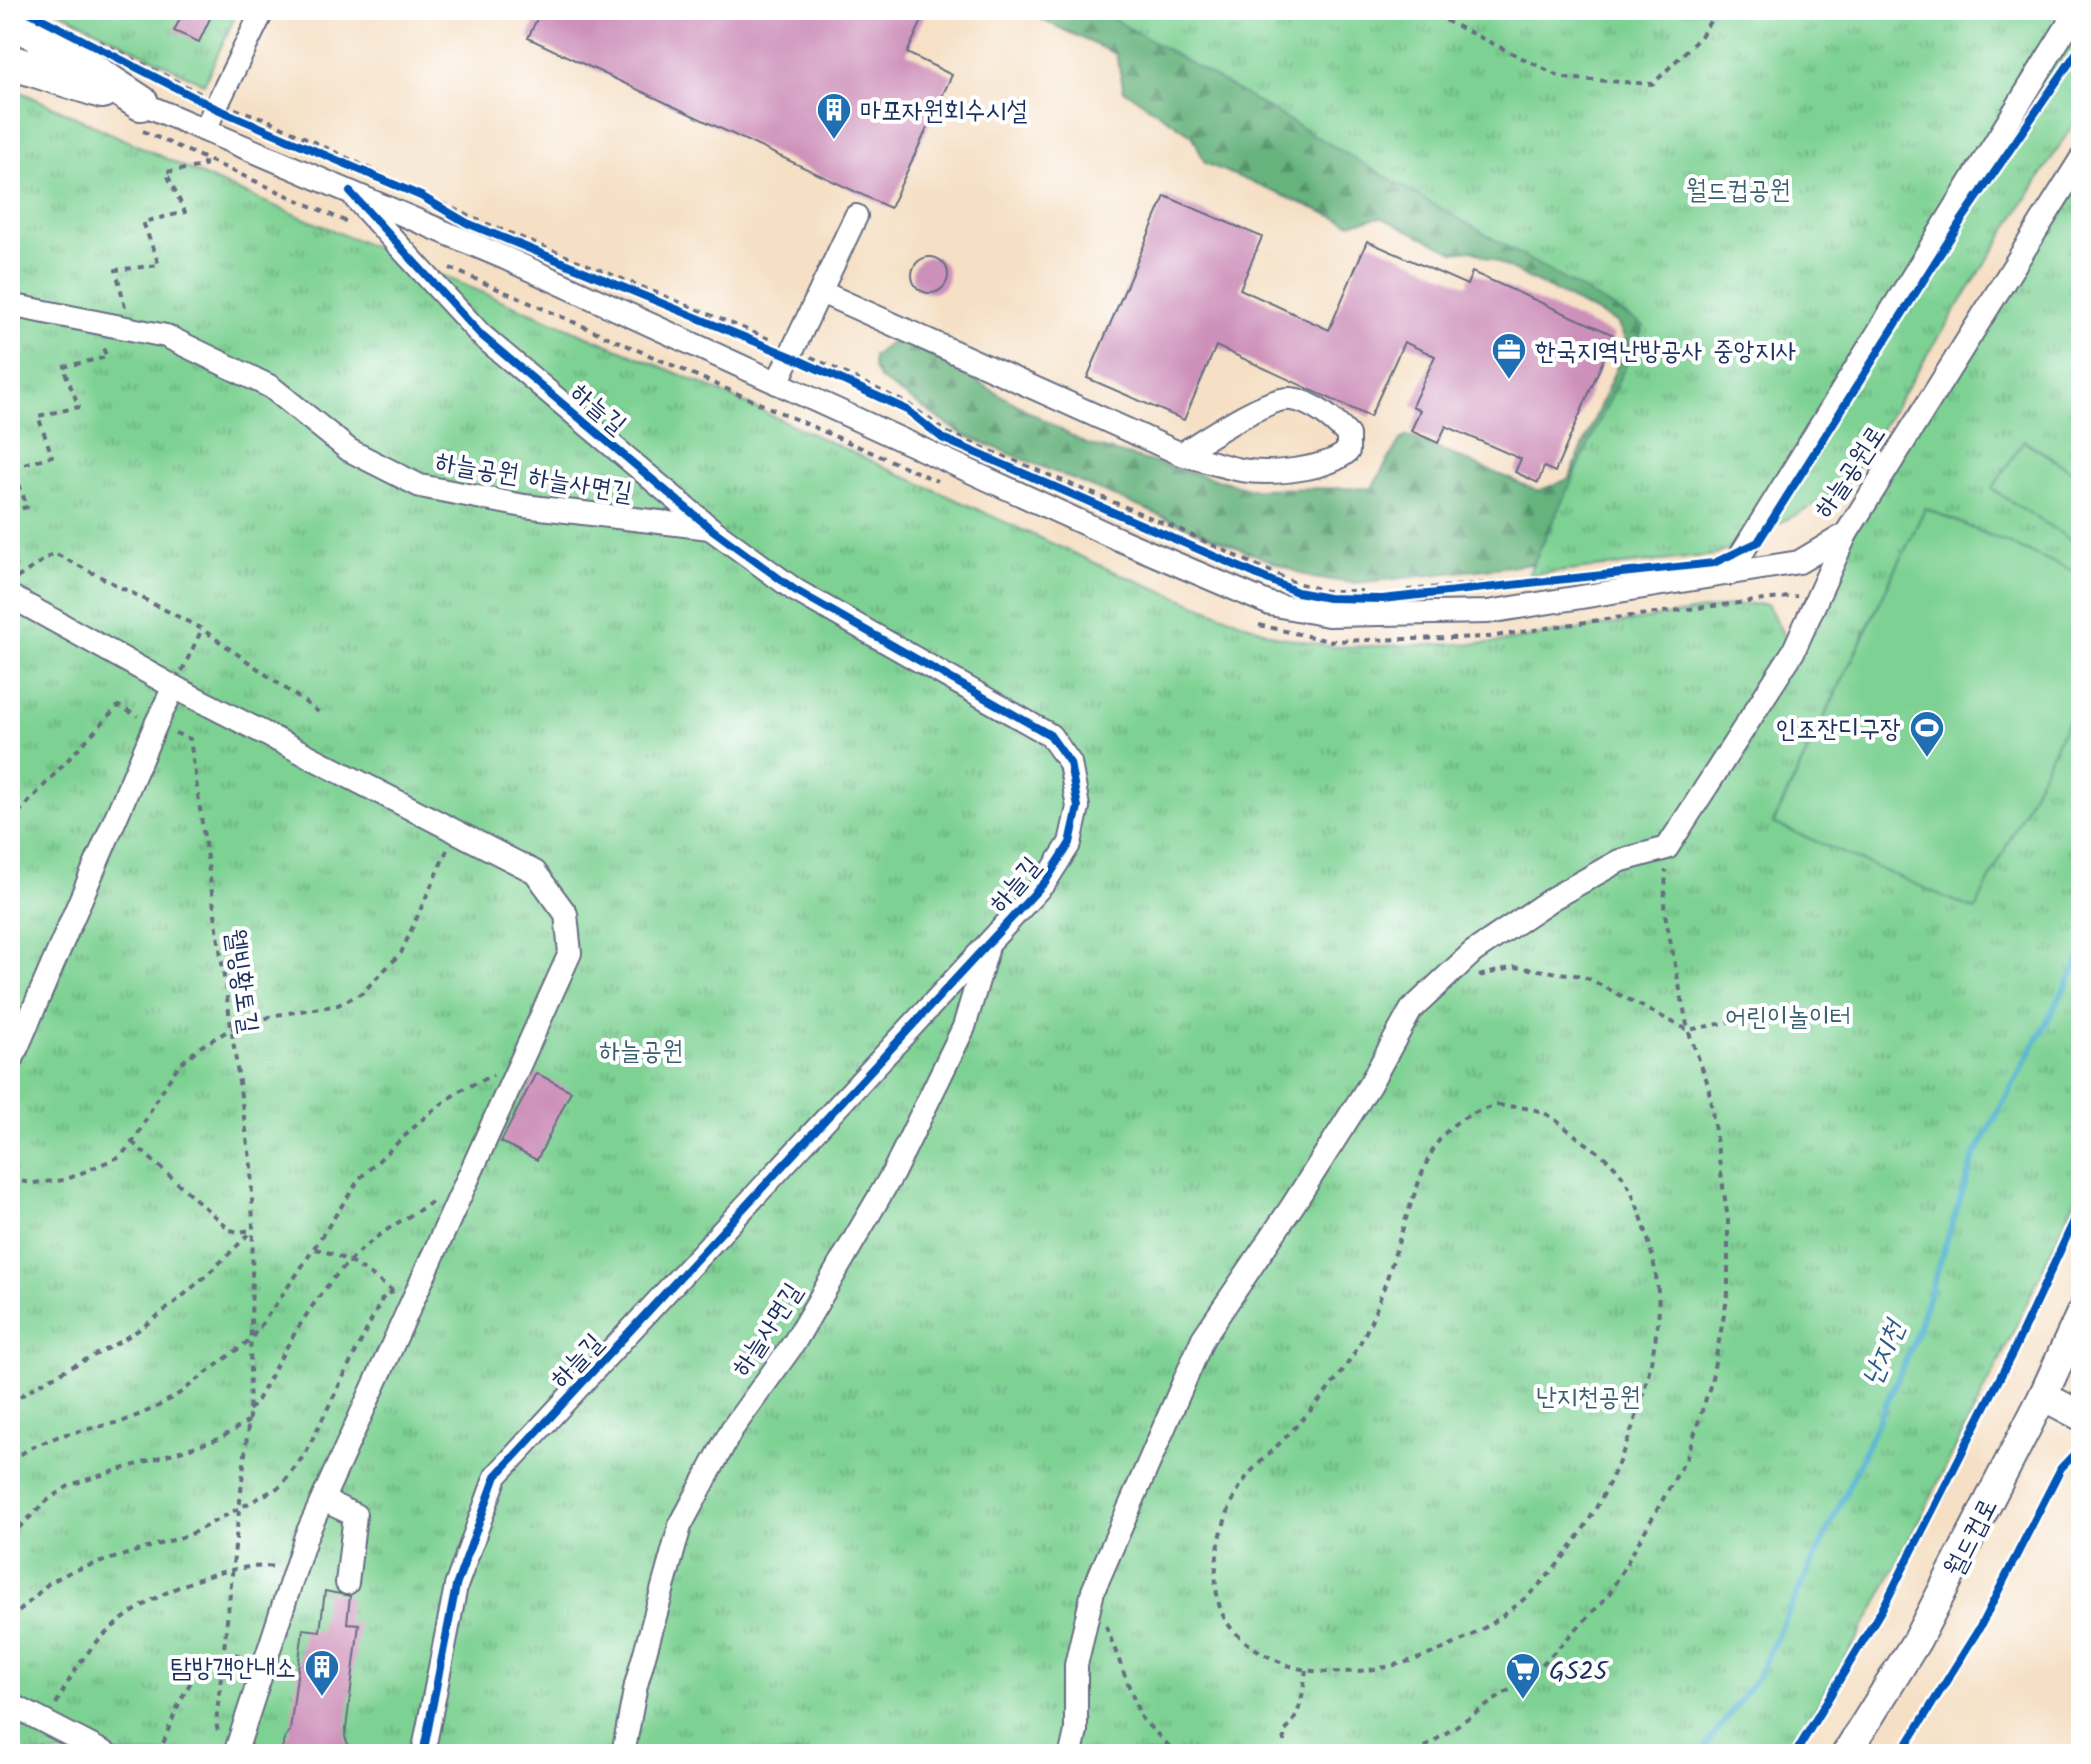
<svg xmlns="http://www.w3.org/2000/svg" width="2091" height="1764" font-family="Kalam,'Poor Story',sans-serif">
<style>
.grass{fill:#7dd193;stroke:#4c8078;stroke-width:2}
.forest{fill:url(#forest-firs);stroke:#40716e;stroke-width:2}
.park{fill:url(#park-tufts);stroke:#4c8078;stroke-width:2}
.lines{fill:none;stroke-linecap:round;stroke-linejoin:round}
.stream{stroke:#4eb1cd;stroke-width:6}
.building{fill:#cd90ba}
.minor-casing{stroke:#676d82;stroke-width:26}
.major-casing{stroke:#676d82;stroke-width:32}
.highway-casing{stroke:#676d82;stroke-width:38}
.path{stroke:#676d82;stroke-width:4;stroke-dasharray:6 6;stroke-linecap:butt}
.minor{stroke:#fff;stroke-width:22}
.major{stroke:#fff;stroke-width:28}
.highway{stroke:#fff;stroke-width:34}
.cycleway-casing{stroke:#fff;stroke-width:13}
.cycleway{stroke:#0057b8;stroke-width:8}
.labels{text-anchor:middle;stroke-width:8;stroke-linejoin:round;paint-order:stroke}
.poi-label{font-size:26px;fill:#1b2f5e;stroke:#fff;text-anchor:start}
.park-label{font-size:26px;fill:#38606e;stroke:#fff}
.street-label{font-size:26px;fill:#1b2f5e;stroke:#fff}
.water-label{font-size:28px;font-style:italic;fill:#2d5c85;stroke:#fff}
</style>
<defs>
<pattern id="forest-firs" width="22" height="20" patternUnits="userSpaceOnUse" patternTransform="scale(2)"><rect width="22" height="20" fill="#66b37d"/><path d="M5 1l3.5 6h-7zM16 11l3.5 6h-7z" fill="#53926a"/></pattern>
<pattern id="park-tufts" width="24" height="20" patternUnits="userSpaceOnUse" patternTransform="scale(2)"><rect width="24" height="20" fill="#7dd193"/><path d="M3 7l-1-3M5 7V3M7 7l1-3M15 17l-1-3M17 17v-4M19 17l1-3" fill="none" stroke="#66aa7b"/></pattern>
</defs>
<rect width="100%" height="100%" fill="#fff"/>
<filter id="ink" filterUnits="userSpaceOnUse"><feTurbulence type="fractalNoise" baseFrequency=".0125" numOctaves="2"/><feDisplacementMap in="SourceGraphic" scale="16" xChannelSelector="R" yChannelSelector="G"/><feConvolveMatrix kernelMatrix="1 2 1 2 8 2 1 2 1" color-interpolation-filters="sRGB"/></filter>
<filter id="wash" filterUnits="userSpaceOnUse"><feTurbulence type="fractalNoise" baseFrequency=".006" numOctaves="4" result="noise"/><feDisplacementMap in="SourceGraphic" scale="32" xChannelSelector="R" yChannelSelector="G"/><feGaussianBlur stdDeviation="1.8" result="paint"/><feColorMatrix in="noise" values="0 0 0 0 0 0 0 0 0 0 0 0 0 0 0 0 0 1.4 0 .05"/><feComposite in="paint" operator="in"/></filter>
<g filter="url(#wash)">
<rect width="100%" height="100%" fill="#f5e0c5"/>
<g class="grass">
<path d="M2023,440L2081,477V533L2075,543L1992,489Z"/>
<path d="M1925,508L2081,574V694L1975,911L1773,824Z"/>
</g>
<path class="forest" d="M1021,10H2081L1596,557L1355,583L1312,578L962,434L880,379L873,367V356L889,344L906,341L1086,444L1252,489L1372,488L1400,440L1408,436L1538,491L1569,479L1627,343L1617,323L1473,250L1454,252L1381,217L1349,223L1205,163L1193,136L1124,90L1116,54Z"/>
<g class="park">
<path d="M57,10H238L204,84Z"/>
<path d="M1098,10H2081V112L1841,492L1716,555L1528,575L1644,326Z"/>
<path d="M10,87L217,182L698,382L1108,569L1276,636L1334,647L1494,643L1735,605L1767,604L1792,651L1846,534L2081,159V477L2024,440L1992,489L2074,542L2081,533V574L1925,508L1773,823L1975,910L2081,694V1187L1997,1366L1872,1613L1788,1754H10Z"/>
</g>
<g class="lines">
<path class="stream" d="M1700,1754L1758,1676L1846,1492L1913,1344L1974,1157L2081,958"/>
</g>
<g id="blocks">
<g class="building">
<path d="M184,10H214L199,42L174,31Z"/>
<path d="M541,10H927L907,53L952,75L890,208L528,38Z"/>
<path d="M1165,196L1262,237L1240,289L1329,330L1367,241L1467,285L1472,272L1614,335L1555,472L1544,467L1538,483L1515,472L1521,459L1446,426L1438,443L1411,431L1420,410L1412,406L1435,356L1404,342L1370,417L1216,346L1184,420L1087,378Z"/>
<circle cx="930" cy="275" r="18"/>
<path d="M536,1073L571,1091L537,1160L501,1142Z"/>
<path d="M325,1591L350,1596L347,1623L359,1624L345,1737L352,1754H281L284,1740L290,1731L303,1629L320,1631Z"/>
</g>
</g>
</g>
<g filter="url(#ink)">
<use href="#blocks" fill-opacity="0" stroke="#676d82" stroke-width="2"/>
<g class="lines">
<defs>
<g id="minor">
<path d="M141,103L505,258L1118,539L1270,604L1328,615L1488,612L1799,562L1846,534L2081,159"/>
<path d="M205,129L263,10"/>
<path d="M356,199L481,335L710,528L795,590L1050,735L1070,763L1078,807L1070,843L1045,882L496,1476L456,1586L423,1754"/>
<path d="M821,292L1181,454C1201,459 1221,466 1241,470C1269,475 1327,470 1348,451V435C1335,421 1312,401 1291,399C1268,396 1204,440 1181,454"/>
<path d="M10,305L166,336L271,387L349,450L420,486L524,506L710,528"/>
<path d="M777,383L856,216"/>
<path d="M1729,574L2077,10"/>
<path d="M10,596L174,687L535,872L566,914L570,953L306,1536L235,1754"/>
<path d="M10,1064L156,724L174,687"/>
<path d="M323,1500L355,1515L347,1583"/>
<path d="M10,1704L107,1754"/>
<path d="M623,1754L636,1685L680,1526L732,1429L794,1343L893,1173L964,1027L987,950"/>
<path d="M1071,1754L1076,1731V1665L1093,1591L1203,1338L1293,1205L1370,1084L1411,1010L1473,952L1553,898L1619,861L1667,848L1793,652L1846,534"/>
</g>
<g id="major">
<path d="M2043,1396L2081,1416"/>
<path d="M1846,1754L1917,1640L2043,1396L2081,1313"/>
</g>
<g id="highway">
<path d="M10,17L141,103"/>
<path d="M10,62L102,91"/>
</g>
</defs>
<use href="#minor" class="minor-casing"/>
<use href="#major" class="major-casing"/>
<use href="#highway" class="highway-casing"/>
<g class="path">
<path d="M1424,10L1563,78L1653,84L1701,36L1717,10"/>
<path d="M99,41L201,94"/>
<path d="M235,109L266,119L473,218L774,341"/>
<path d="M143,131L347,222"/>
<path d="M2075,139L2081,130"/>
<path d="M450,268L937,481"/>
<path d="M125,307L116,270L159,265L143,222L185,212L166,172L204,166V158"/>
<path d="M811,357L908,404L948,433L1180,530L1293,582L1326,591H1362"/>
<path d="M10,511L27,507L13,467L52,456L38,416L79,407L63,367L107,357L101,344"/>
<path d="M10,552L19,575"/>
<path d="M17,578L54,553L202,629L320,713"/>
<path d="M1407,590L1574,575"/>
<path d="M1259,625L1329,641L1489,637L1606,619L1797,596"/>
<path d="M182,671L202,629"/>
<path d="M175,733L190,739L251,1166L253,1229L249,1417L216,1723L219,1735"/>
<path d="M10,822L118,706L138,716"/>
<path d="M1479,976L1514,967L1583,976L1688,1030L1729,1022"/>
<path d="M1498,1105C1512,1107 1531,1107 1544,1113C1555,1118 1566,1129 1576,1136C1591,1147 1613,1161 1623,1177C1643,1207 1663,1284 1658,1320C1647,1412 1603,1522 1537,1587C1495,1628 1442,1655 1386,1667C1354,1673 1316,1676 1285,1664C1265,1656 1241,1642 1228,1624C1203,1588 1220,1516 1243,1482C1253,1467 1268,1455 1281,1442C1310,1412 1338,1382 1359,1345C1383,1303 1396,1245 1413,1198C1422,1174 1430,1147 1449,1129C1462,1116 1481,1110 1498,1105Z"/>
<path d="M132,1142L230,1230L239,1232L251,1230"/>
<path d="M10,1180L33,1183L65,1180L121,1156L137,1136L155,1102L178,1066L200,1047L231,1029L276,1015L338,1005L362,993L401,953L447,850"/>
<path d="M315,1249C345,1255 368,1273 393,1291"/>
<path d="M10,1404C51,1372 102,1356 144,1326C179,1301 223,1262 251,1231"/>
<path d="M249,1410L256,1402C290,1341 320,1280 377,1237C395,1223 416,1213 435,1200"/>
<path d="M10,1460L35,1446L62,1435L124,1421L155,1408L180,1393L251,1339L297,1274L360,1178L426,1116L459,1091L493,1075"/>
<path d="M10,1536L48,1500L70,1485L219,1439L249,1421"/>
<path d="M10,1620L49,1583L72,1571L189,1535L281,1486L305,1454L382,1299L393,1291"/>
<path d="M1106,1626L1141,1718L1177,1754"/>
<path d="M287,1663L298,1664"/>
<path d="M56,1704C70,1678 84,1653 106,1633C145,1596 224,1561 277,1567"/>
<path d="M159,1754C175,1716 192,1644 247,1656"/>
<path d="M1284,1754V1732C1301,1718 1303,1691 1306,1670"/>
<path d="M1415,1754L1533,1674L1608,1596L1687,1457L1711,1383L1728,1294V1220L1708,1084L1688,1030L1664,909L1666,870"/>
</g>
<use href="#minor" class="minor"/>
<use href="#major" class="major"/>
<use href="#highway" class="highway"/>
<defs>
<g id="cycleway">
<path d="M25,10L215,108L421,196L467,223L790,356L907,410L942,438L1297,592L1328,598L1382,599L1714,563L1758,542L1961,221L2081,46"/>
<path d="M350,192L481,335L710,528L795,590L1050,735L1070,763L1078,807L1070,843L1045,882L496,1476L456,1586L423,1754"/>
<path d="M1795,1754L1885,1604L2013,1352L2081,1206"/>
<path d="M1901,1754L1980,1627L2061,1468L2081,1447"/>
</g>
</defs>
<use href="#cycleway" class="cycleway-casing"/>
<use href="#cycleway" class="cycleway"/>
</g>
</g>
<defs>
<symbol id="building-pin" viewBox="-11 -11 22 30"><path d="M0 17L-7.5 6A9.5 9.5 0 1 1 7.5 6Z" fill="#1f6fb2" stroke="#fff"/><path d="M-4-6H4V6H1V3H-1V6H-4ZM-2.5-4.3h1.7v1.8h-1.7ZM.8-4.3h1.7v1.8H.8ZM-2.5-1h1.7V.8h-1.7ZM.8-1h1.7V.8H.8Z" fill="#fff"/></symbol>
<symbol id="office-pin" viewBox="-11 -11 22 30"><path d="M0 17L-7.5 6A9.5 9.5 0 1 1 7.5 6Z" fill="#1f6fb2" stroke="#fff"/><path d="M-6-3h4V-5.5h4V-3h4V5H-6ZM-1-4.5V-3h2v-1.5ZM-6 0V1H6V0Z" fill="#fff"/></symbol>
<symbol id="stadium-pin" viewBox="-11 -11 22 30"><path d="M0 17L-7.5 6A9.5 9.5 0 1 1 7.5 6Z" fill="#1f6fb2" stroke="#fff"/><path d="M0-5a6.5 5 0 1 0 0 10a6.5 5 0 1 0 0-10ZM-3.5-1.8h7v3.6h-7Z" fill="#fff"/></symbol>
<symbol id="supermarket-pin" viewBox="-11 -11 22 30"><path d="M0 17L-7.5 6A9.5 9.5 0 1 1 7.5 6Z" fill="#1f6fb2" stroke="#fff"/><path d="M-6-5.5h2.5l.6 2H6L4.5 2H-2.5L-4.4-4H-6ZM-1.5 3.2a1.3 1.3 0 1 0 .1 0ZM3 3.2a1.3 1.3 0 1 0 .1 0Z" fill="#fff"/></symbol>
</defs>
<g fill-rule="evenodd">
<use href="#building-pin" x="814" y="90" width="40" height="54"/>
<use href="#office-pin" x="1489" y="330" width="40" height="54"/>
<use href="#stadium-pin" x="1907" y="708" width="40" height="54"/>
<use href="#building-pin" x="302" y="1647" width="40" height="54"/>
<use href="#supermarket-pin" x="1503" y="1650" width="40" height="54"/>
</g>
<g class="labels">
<g class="poi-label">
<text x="860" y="119">마포자원회수시설</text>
<text x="1535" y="359">한국지역난방공사 중앙지사</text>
<text x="1901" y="737" text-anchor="end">인조잔디구장</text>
<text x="296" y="1676" text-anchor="end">탐방객안내소</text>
<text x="1549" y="1679">GS25</text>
</g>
<g class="park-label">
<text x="1738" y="198">월드컵공원</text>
<text x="1788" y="1025">어린이놀이터</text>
<text x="641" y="1059">하늘공원</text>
<text x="1588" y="1405">난지천공원</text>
</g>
<g class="street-label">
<text transform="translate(599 408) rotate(40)" y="9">하늘길</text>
<text transform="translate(1849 471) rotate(-56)" y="9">하늘공원로</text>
<text transform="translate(534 476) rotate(9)" y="9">하늘공원 하늘사면길</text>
<text transform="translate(1014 884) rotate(-50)" y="9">하늘길</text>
<text transform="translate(243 981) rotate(82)" y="9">웰빙황토길</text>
<text transform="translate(766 1329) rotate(-57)" y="9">하늘사면길</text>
<text transform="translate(576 1360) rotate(-47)" y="9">하늘길</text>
<text transform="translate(1970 1537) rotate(-63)" y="9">월드컵로</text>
</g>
<g class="water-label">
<text transform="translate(1882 1353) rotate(-67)" y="10">난지천</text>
</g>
</g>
<rect width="2091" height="1764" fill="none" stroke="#fff" stroke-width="40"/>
</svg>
